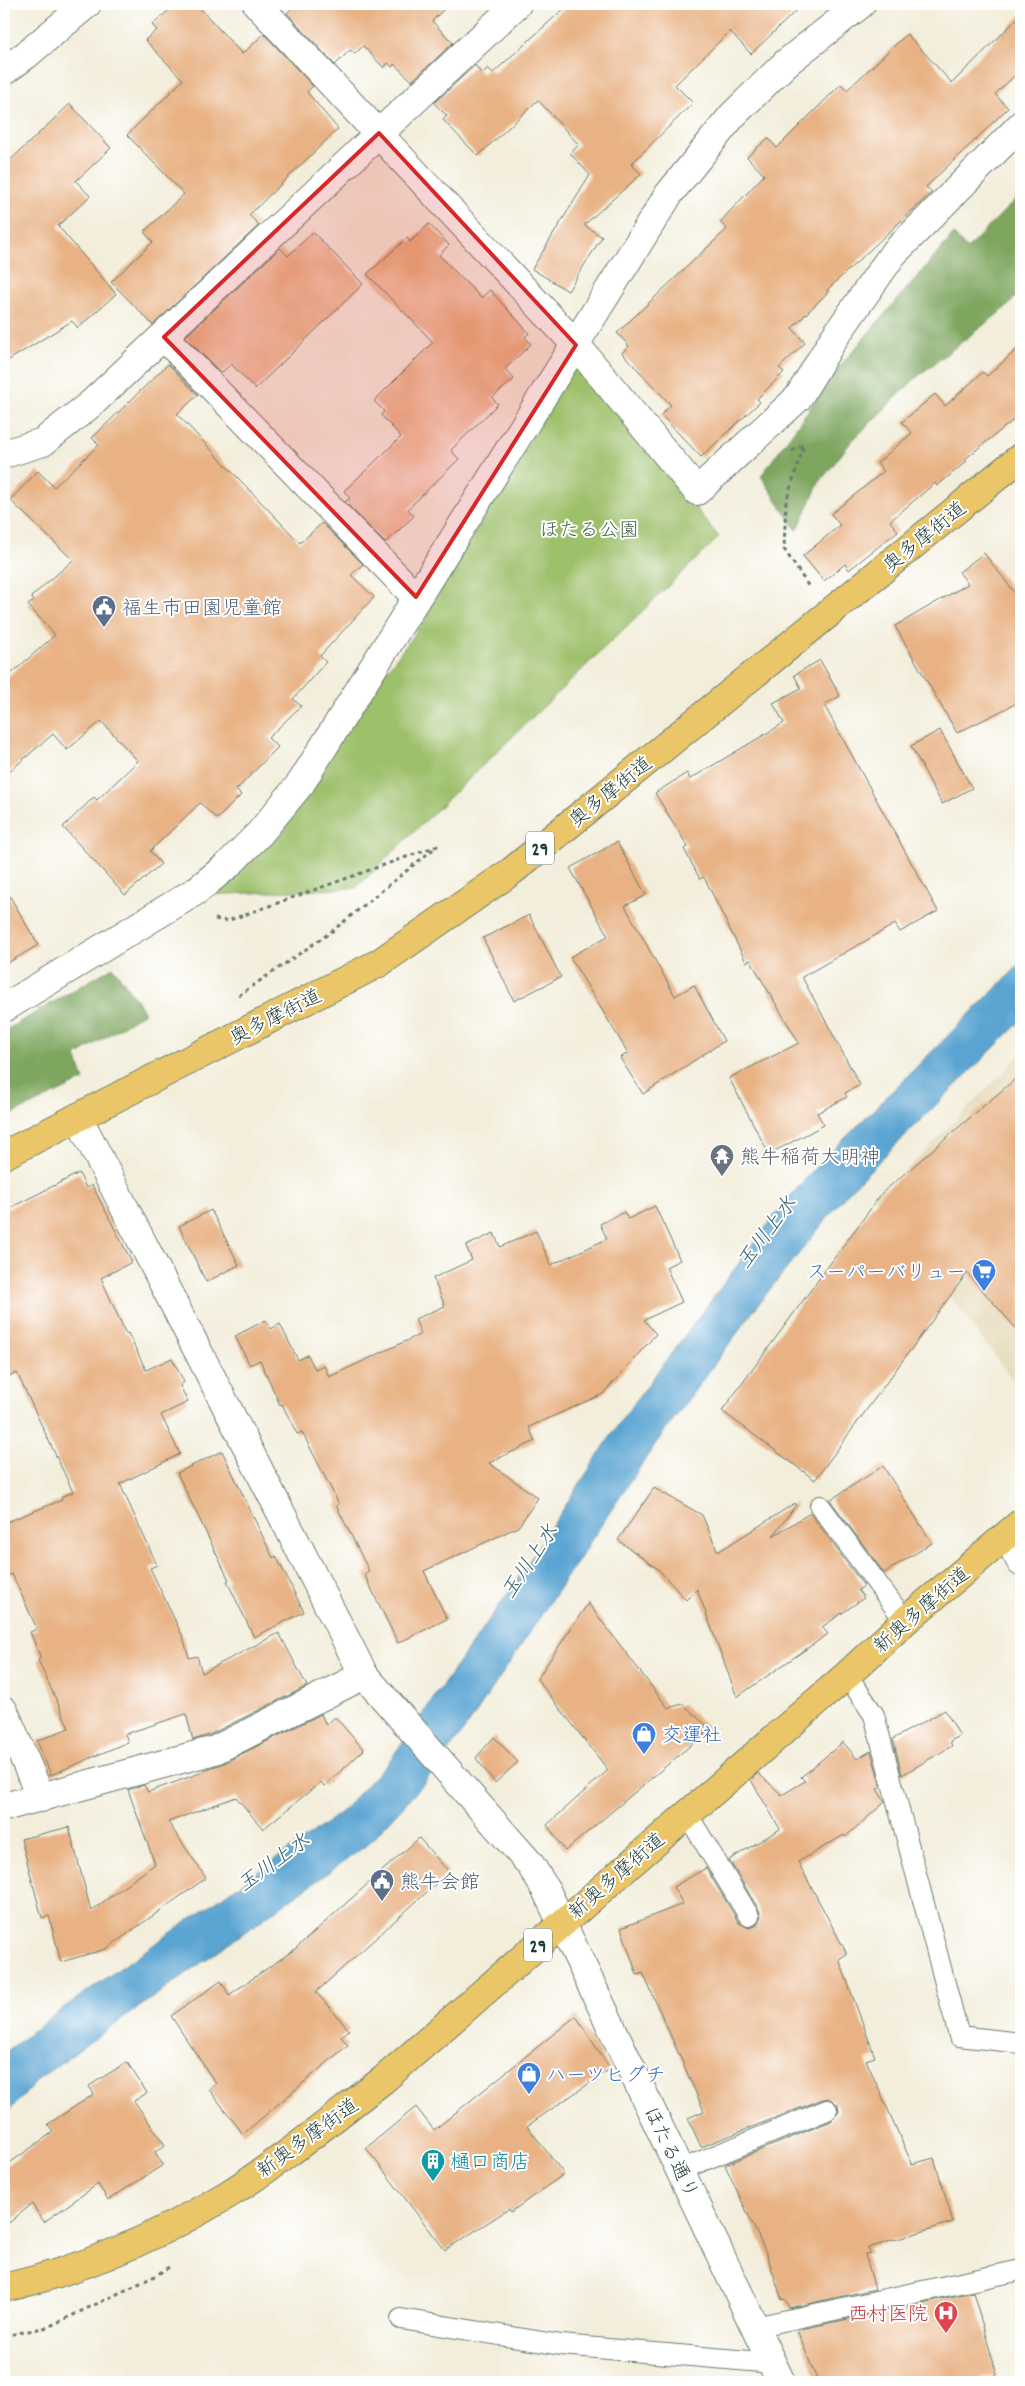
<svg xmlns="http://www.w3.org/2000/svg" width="1025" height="2386" font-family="Dekko,'Klee One',sans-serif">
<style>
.built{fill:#e6daba}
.green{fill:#9dc06a;stroke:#5e7e4f}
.forest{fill:#7ea65e;stroke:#4e7249}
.water{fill:#5aa4d2;stroke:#3c7083}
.building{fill:#e8b284}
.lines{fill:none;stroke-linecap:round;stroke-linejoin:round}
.service-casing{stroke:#697b6e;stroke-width:22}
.minor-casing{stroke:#697b6e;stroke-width:30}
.tertiary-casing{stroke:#697b6e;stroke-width:30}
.primary-casing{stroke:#697b6e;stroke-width:30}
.path{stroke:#697b6e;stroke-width:3;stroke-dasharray:4 4;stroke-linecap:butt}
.service{stroke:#fff;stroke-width:20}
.minor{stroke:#fff;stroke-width:28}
.tertiary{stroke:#fff;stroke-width:28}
.primary{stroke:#ebc669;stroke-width:28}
.marked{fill:#d62828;fill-opacity:0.2;stroke:#d62828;stroke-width:4;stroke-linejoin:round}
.labels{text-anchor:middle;stroke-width:4;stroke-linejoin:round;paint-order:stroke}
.shield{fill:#fff;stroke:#627771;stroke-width:1}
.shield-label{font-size:19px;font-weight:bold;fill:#1f3d34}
.park-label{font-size:20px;fill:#456444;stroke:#fff}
.street-label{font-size:20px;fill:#1f3d34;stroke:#fff}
.service-label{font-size:20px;fill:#4e5e75;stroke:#fff;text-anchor:start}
.worship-label{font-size:20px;fill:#5b616d;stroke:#fff;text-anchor:start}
.shop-label{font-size:20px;fill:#366cbe;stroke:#fff;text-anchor:start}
.culture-label{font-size:20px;fill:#0d838f;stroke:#fff;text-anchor:start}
.health-label{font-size:20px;fill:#be3a42;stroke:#fff;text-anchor:end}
.water-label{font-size:21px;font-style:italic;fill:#34616b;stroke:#fff}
</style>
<rect width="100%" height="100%" fill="#fff"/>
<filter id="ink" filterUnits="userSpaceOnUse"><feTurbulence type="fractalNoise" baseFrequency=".02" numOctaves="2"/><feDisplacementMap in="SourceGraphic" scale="10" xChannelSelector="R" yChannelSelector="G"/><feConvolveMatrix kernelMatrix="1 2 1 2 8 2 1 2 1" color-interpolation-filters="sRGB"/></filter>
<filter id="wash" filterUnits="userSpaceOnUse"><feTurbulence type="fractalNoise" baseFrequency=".0096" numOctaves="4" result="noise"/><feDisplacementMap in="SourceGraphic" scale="20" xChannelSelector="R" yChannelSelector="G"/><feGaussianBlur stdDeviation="1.12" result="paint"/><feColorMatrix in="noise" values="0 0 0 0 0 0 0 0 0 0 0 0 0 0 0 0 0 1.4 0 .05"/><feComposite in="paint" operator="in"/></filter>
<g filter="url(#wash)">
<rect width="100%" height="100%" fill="#f3eedb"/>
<path class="built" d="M1021,1054V1391L872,1193L891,1186Z"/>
<path class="green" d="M577,361L719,537L356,888L209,895L413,637Z"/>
<g class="forest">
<path d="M1021,194V290L1008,306L917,377L851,442L819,483L797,531L761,476L840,366L954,234L967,249Z"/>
<path d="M113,967L145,1012L76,1056L84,1080L4,1118V1031Z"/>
</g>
<path class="water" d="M1021,963V1021L849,1191L760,1302L654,1446L468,1725L420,1788L367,1845L41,2077L4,2116V2055L7,2051L66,2006L312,1834L341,1812L390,1760L515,1583L620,1422L781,1207L813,1170Z"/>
<g id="blocks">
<g class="building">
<path d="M176,4H196L242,54L264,34L313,86L307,92L338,129L249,215L259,225L153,325L111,282L153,242L144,232L184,194L127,135L183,80L145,40L157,30L152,25Z"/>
<path d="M296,4H449L432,21L453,43L412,81L394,64L392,67L388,63L384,68L363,46L355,54L350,50L335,65L287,13Z"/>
<path d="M569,4H803L751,54L730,31L675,85L693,103L631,164L641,174L584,225L602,237L568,291L532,269L590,175L570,153L579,145L538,100L478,156L443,120L447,116L434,103L475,65L482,74L488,68L493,73Z"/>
<path d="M1021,15V70L995,94L1008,108L926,187L932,192L827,290L828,292L792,328L805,343L779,368L784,372L757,399L760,402L701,457L661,415L671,405L622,353L629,346L617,333L727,229L720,222L764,175L747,157L768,138L777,148L841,84L847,90L907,34L952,83Z"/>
<path d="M70,104L111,148L76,181L90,196L58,226L116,294L78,328L72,321L4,363V166Z"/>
<path d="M429,224L449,245L439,255L481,298L490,290L529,333L525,337L531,344L505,369L514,379L492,398L498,404L451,450L459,459L408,509L414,516L385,543L345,502L350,498L344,491L401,437L381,415L384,411L374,401L433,342L367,274L407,238L410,242Z"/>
<path d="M313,232L363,284L255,389L231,364L221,373L185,337L280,248L288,256Z"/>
<path d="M1021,346V414L965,459L967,461L937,486L935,483L890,521L898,531L849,570L845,564L824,581L803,556L840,525L831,514L884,471L877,463L912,433L902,422L935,394L945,406L983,372L987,376Z"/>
<path d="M168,364L198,395L177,414L300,543L322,523L363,564L351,575L374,597L320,656L326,662L293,699L301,706L268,738L278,747L236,790L241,795L217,819L200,803L150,851L161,864L125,895L63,827L94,797L97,800L138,761L101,721L67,750L53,734L4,776V680L55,635L28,605L34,601L31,597L73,560L10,500L38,471L54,487L99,445L92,438Z"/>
<path d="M984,553L1021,601V701L957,733L895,626L968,584L959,572Z"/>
<path d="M820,660L840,696L824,705L938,911L900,932L895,924L802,977L860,1085L845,1093L847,1097L817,1113L824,1125L769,1154L729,1078L799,1043L750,960L746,962L704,877L700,879L684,849L688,847L655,793L687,773L690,779L784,723L773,703L801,688L794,675Z"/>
<path d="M940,730L972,788L942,804L911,746Z"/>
<path d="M617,842L646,895L625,906L675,996L694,985L724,1041L643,1094L620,1058L628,1053L570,957L608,936L570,868Z"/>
<path d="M4,886L38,945L4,965Z"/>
<path d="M529,915L561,977L514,1001L483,938Z"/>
<path d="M1021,1074V1334L967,1273L815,1480L722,1411L882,1193Z"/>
<path d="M79,1173L86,1188L92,1185L132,1262L101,1278L126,1334L128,1333L146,1370L172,1358L184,1382L180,1386L188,1402L161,1415L180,1454L120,1484L157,1565L150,1568L183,1637L189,1658L197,1656L202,1673L279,1633L307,1686L209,1735L193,1740L186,1714L125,1734L128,1742L51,1775L37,1741L69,1728L38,1660L41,1658L30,1632L37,1629L12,1574L4,1577V1523L62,1500L61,1497L73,1492L17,1373L4,1378V1211Z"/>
<path d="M655,1206L680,1260L666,1267L682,1302L644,1320L656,1334L603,1394L529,1427L535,1441L489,1463L538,1498L518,1527L424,1571L447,1619L398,1643L364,1574L369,1571L336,1505L339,1504L302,1432L297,1434L282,1404L280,1405L260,1360L250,1365L235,1336L266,1320L271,1329L280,1324L298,1360L308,1355L315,1369L324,1365L329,1377L421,1334L415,1319L445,1306L433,1278L472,1260L466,1246L494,1233L500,1247L536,1231L551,1265L607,1239L600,1224L624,1212L628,1219Z"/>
<path d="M211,1210L239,1265L206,1282L179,1226Z"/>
<path d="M222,1451L273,1558L276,1556L304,1612L254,1637L227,1581L229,1580L177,1473Z"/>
<path d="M883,1466L932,1543L884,1573L830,1500Z"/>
<path d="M654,1488L702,1515L718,1552L795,1503L796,1505L773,1536L810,1513L864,1586L858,1590L864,1598L822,1627L828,1634L737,1697L697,1589L686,1600L658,1569L618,1540Z"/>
<path d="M588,1603L668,1708L683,1704L710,1729L565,1851L547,1825L608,1770L537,1679Z"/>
<path d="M945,1710L960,1736L950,1741L952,1746L902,1775L893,1739Z"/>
<path d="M321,1714L326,1725L335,1717L364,1750L324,1786L321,1782L263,1829L236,1797L168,1822L206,1878L106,1949L61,1962L49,1916L42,1918L21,1839L69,1827L91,1911L155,1864L128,1790L144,1785L148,1792L203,1772V1770L222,1764Z"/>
<path d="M494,1737L518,1762L495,1783L476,1758Z"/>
<path d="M843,1742L857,1759L871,1751L881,1787L877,1789L885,1802L845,1837L844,1835L798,1862L847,1954L839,1959L875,2057L866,2060L912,2164L934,2158L953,2222L868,2248L870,2253L865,2254L875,2289L789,2308L785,2299L782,2300L767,2255L725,2165L831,2121L839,2112L838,2105L829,2098L823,2099L701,2147L688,2118L704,2111L643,1973L637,1975L621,1928L683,1904L673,1887L706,1868L739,1923L749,1928L756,1926L761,1916L759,1910L729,1860L780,1829L751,1780L758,1773L782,1795L805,1781L801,1777Z"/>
<path d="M419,1838L449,1872L316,1992L349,2030L341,2037L348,2045L243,2134L209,2089L216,2084L171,2016L221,1981L229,1995L295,1949Z"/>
<path d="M576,2016L610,2069L527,2126L564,2174L511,2212L509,2209L445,2250L366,2148L416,2107L434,2130Z"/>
<path d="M127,2062L147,2093L134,2101L165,2145L155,2152L163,2165L108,2200L98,2184L44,2222L32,2204L4,2227V2167L53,2132L48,2124L94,2094L89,2086Z"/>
<path d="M973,2292L997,2375L969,2382H818L797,2330Z"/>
</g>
</g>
</g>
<g filter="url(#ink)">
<use href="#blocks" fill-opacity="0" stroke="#697b6e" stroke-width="1"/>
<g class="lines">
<defs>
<g id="service">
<path d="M820,1506L905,1621"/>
<path d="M847,1675L874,1715L959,2036L1021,2043"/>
<path d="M687,1814L749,1916"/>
<path d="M680,2170L827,2110"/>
<path d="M401,2319L561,2345L772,2363"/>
<path d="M755,2327L1021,2270"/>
</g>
<g id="minor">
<path d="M257,4L576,345L697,491L798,398L834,338L893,254L1021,125"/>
<path d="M164,337L416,597"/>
<path d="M4,454L43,442L92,403L517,4"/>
<path d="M78,1117L364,1675L530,1864L546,1890L781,2382"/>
<path d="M1007,1536L1021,1562"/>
<path d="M4,1711L41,1798"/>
<path d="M4,1807L215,1750L364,1675"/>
</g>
<g id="tertiary">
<path d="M4,71L26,55L87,4"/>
<path d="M4,1008L196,891L228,865L260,833L301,783L669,194L732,116L786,63L861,4"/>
</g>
<g id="primary">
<path d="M4,1155L379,963L512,871L1021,457"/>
<path d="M4,2288C81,2270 159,2236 227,2195C282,2161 332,2119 383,2080L847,1675L905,1621L1021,1523"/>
</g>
</defs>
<use href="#service" class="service-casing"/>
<use href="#minor" class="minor-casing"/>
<use href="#tertiary" class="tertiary-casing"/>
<use href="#primary" class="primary-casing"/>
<g class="path">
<path d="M792,451L804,445L786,502L784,549L809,587"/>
<path d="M215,919L227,921L437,846L331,932L235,998"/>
<path d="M4,2336L48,2327L155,2276L172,2265"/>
</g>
<use href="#service" class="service"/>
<use href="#minor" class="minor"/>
<use href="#tertiary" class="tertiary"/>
<use href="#primary" class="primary"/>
</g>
</g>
<path class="marked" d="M379,133L576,345L416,597L164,337Z"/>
<defs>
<symbol id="civic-pin" viewBox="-11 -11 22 30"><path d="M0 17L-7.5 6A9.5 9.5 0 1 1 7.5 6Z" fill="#5c6f8a" stroke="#fff"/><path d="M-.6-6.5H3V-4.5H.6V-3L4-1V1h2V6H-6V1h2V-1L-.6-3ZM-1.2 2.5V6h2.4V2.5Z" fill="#fff"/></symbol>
<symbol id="temple-pin" viewBox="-11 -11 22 30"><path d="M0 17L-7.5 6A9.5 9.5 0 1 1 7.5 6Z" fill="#6b7280" stroke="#fff"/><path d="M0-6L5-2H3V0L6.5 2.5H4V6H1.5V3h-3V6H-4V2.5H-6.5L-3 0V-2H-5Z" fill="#fff"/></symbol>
<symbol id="supermarket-pin" viewBox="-11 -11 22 30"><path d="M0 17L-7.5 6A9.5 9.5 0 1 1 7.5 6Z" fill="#3f7fe0" stroke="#fff"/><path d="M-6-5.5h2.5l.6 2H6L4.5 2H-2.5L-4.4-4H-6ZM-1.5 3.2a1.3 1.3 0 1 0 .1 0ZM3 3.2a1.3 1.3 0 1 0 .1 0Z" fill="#fff"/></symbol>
<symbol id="shop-pin" viewBox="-11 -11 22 30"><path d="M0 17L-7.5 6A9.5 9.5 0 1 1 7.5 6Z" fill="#3f7fe0" stroke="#fff"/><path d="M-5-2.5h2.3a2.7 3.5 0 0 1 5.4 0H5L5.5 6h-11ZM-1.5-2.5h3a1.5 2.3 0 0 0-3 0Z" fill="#fff"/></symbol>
<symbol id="building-pin" viewBox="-11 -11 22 30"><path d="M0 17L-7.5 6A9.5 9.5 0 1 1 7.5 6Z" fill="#0f9aa8" stroke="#fff"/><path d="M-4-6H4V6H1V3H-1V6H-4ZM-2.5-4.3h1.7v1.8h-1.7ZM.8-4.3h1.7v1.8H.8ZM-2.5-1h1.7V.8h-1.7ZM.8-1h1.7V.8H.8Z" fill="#fff"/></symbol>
<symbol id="hospital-pin" viewBox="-11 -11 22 30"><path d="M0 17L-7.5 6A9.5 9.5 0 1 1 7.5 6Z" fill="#e0444e" stroke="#fff"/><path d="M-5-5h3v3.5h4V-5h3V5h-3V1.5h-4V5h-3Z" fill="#fff"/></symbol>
</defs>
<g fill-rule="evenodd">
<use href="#civic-pin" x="90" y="593" width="28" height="38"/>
<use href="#temple-pin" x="708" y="1142" width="28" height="38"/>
<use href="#supermarket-pin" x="970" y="1257" width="28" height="38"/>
<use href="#shop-pin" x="630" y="1720" width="28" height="38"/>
<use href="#civic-pin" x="368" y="1867" width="28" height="38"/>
<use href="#shop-pin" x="515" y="2060" width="28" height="38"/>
<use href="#building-pin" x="419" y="2147" width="28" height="38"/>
<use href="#hospital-pin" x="932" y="2299" width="28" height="38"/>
</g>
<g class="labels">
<g class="shield">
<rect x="526" y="831.5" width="28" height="33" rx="4"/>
<rect x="524" y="1928.5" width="28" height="33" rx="4"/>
</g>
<g class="shield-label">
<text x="540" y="855">29</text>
<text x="538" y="1952">29</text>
</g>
<g class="park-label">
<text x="589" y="536">ほたる公園</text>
</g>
<g class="street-label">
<text transform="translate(924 536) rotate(-39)" y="7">奥多摩街道</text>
<text transform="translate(610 791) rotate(-39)" y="7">奥多摩街道</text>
<text transform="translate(275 1016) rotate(-27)" y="7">奥多摩街道</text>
<text transform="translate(921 1609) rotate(-41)" y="7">新奥多摩街道</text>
<text transform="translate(616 1875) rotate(-41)" y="7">新奥多摩街道</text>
<text transform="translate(307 2137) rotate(-36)" y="7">新奥多摩街道</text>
<text transform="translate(672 2152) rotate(64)" y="7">ほたる通り</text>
</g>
<g class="service-label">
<text x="122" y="614">福生市田園児童館</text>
<text x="400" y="1888">熊牛会館</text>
</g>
<g class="worship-label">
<text x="740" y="1163">熊牛稲荷大明神</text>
</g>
<g class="shop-label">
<text x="966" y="1278" text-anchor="end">スーパーバリュー</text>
<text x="662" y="1741">交運社</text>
<text x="546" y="2081">ハーツヒグチ</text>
</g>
<g class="culture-label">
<text x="450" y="2168">樋口商店</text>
</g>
<g class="health-label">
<text x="928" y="2320">西村医院</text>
</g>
<g class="water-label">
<text transform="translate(766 1232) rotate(-53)" y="7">玉川上水</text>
<text transform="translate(529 1561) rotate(-56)" y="7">玉川上水</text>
<text transform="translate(273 1862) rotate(-36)" y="7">玉川上水</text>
</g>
</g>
<rect width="1025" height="2386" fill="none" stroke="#fff" stroke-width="20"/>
</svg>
